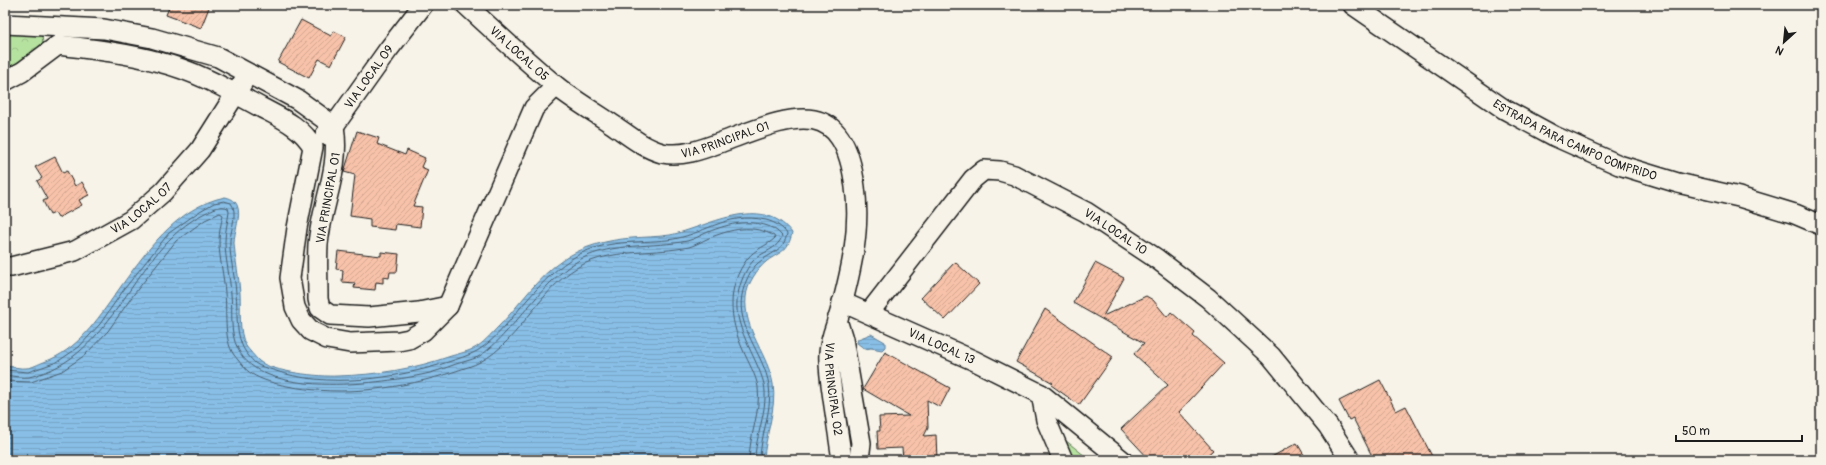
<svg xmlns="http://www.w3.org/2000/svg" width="1826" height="465" font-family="Pangolin,sans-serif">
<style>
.forest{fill:url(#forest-crowns);stroke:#697f5e}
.water{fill:url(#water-rules);stroke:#5d7e96}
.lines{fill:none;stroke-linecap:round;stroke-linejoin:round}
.shore{stroke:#485d6d;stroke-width:1}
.building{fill:url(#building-hatch);stroke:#1c1c1c}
.minor-casing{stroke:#1c1c1c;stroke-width:22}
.minor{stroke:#f7f3e8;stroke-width:19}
.labels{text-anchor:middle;stroke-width:3;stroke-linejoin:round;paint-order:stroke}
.street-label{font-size:12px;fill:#1c1c1c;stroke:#f7f3e8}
</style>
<defs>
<pattern id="forest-crowns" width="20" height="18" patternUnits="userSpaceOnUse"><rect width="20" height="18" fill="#b6e2a0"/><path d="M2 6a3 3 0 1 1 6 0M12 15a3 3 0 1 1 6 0" fill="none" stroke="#9cc189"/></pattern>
<pattern id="water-rules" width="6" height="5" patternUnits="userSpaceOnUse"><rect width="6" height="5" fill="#89bfe7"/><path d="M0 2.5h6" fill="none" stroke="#76a4c6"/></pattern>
<pattern id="building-hatch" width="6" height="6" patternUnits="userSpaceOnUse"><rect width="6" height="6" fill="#f7c2a9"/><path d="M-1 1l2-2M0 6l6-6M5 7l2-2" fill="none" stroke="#d3a691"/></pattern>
</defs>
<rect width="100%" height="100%" fill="#f7f3e8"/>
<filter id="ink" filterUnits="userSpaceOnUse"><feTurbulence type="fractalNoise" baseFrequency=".025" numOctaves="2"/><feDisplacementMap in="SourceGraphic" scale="8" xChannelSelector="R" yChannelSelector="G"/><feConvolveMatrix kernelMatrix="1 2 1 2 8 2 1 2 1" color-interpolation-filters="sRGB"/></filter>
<g filter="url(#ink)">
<g class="forest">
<path d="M34,32L42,36L43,43L24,59L5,69V33Z"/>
<path d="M1065,440L1090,460H1072Z"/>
</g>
<g class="water">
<path d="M225,197C230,198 235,200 237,205C242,216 234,231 234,243C235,260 239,276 240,293C241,309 238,331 246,346C249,350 255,357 259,361C272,372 320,377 337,376C376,375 414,369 451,356C458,354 466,352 473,349C483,344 491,334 499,326C520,305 537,277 563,260C583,246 607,240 632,238C644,237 657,237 670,235C706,228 761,192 792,233C788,252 781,251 767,261C757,269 747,284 746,297C743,330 768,354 773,384C777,409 765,435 764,460H5V366C12,366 20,369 26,368C32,368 38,364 44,362C78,350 97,320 117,292C144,254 176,207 225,197Z"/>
<path d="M871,334L885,342V347L882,350L871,348L865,349L857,343L858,339Z"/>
</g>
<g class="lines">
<g class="shore">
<path d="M5,370L28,372L57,362L79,347L100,324L125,288L169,233L200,211L214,203L224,201L231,203C238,212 231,229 230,240C229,257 235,275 236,293C238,310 235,328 242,345C244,351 251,359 255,363C260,367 267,368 273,370C326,389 396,379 448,362C457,359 468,356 477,351C497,339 511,318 527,300C542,283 558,266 578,255C604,240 638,243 667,240C704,236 724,211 766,220C774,222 783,227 787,234C784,251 770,253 758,263C750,270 744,284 742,295C736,328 764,354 769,385C773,410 760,435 760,460"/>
<path d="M5,375C12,376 22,378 29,377C116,358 131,250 205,213C212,210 220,204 228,208L229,212C228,221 225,231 225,241C225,259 230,276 231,294C233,312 229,332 238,349C261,399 377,384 421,375C433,373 445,368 456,364C463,362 471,360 478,357C488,351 498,341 506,332C530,307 550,276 581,259C613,242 653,248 687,241C695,239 701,235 708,232C718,228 730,224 741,223C755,222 773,224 782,236C778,250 762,251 753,261C745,270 740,283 738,294C731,325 757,356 764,384C769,408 755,436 755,460"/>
<path d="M5,381L31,382L62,371L85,355L108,331L134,294L176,241L205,220L220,213L223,215C221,224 219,232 219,241C219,258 224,276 225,293C227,311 223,339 234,355C239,361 245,370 252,374C261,380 276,384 287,386C343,397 402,389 456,371C464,368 473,366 480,362C521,341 542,282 586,263C618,249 655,254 689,247C696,245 702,241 709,238C719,234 731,230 741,229C753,228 764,230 774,236L775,238C767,246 755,249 748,258C726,286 729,319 743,350C748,362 756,375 758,387C761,412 749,436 749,460"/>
</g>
</g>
<g class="building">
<path d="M170,5H210L201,28L166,15Z"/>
<path d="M301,20L331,36L334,31L346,37L331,65L319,59L309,78L278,62Z"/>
<path d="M357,131L379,138L377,144L405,155L407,150L425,158L421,167L428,170L413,206L422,207L420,227L396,224L395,230L370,227V219L350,216L355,175L344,172Z"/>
<path d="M55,157L63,173L67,171L75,186L82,182L89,195L79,200L82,205L58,218L55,213L50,215L43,201L47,199L37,181L42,178L35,167Z"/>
<path d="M338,251L381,256V252L399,254L397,272H390L389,278L383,277V283L376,282L375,290L354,288L355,283L342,282L343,270L336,269Z"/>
<path d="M955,262L979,284L945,320L921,298Z"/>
<path d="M1095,263L1124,278L1103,316L1146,296L1153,300L1167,317L1171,312L1195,333L1193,336L1224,363L1179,412L1213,450L1202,460H1150L1121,429L1168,385L1134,354L1144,343L1073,303Z"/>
<path d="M1045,309L1113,357L1079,405L1051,385L1053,383L1016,362Z"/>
<path d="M885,352L950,388L940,407L927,400L928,428L924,436L936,435L937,460H903L902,448L878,449L877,431H880L879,417L909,416L863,389Z"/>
<path d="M1380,380L1396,411L1406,406L1434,460H1374L1353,418L1349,420L1339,401Z"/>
<path d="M1297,443L1307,460H1266Z"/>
</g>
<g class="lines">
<defs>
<g id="minor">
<path id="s1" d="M466,5C495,32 524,59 555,85C572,99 593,111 612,124C627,134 643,148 662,153C683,157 703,149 722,142C788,118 843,90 855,187C861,230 851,271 840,312C836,326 830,338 829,353C828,368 831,384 833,399C836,419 839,440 842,460"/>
<path id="s2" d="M1353,5L1504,109L1554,136L1619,165L1678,183L1739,197L1795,214L1821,225"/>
<path d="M5,24L104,29L152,38L218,57L298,100L334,126C341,170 322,202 318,244C317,262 318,281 318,299L320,308L330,315L369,317L419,312L448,306"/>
<path d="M5,81L22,72L58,45C91,49 126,53 159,62C196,71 229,90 262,108C281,118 302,127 313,147L297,228L290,278L295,307L301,320L311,331L327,339L350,343L399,341L409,339L423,331L448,306L534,108L556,86"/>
<path id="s3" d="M325,135L334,126L388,50L423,5"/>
<path id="s4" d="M5,267H11L75,251L131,220L163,192L200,150L243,82"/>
<path id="s5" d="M842,302L975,361L1041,394L1122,460"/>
<path id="s6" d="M869,313L973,179L984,170L1000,171L1014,175L1086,212L1157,259L1208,298L1271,356L1328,426L1350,460"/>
<path d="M837,320L843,339L861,443L859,460"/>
<path d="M1041,394L1046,420L1063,460"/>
</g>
</defs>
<use href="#minor" class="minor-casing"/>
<use href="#minor" class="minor"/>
</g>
</g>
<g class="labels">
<g class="street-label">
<text dy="4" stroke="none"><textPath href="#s1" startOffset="72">VIA LOCAL 05</textPath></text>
<text dy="4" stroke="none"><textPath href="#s3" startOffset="73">VIA LOCAL 09</textPath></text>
<text dy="4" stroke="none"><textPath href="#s1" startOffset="312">VIA PRINCIPAL 01</textPath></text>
<text dy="4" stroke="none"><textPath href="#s2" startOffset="261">ESTRADA PARA CAMPO COMPRIDO</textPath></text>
<text transform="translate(328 198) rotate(-80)" y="4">VIA PRINCIPAL 01</text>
<text dy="4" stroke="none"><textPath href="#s4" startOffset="151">VIA LOCAL 07</textPath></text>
<text dy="4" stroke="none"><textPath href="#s6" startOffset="331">VIA LOCAL 10</textPath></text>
<text dy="4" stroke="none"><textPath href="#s5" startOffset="109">VIA LOCAL 13</textPath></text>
<text dy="4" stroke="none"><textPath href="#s1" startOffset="694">VIA PRINCIPAL 02</textPath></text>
</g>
</g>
<rect width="1826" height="465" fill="none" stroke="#f7f3e8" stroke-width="20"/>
<rect x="10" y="10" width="1806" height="445" fill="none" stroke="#1c1c1c" stroke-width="1.5" filter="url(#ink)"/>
<g transform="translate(1784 42) rotate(207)" stroke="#f7f3e8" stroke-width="3" paint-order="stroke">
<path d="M0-3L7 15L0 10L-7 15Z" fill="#1c1c1c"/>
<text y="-6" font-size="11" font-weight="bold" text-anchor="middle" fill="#1c1c1c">N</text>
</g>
<path d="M1676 435v6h126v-6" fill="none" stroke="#1c1c1c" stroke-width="2"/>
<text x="1682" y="435" font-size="12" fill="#1c1c1c" stroke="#f7f3e8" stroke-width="3" paint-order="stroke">50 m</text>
</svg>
